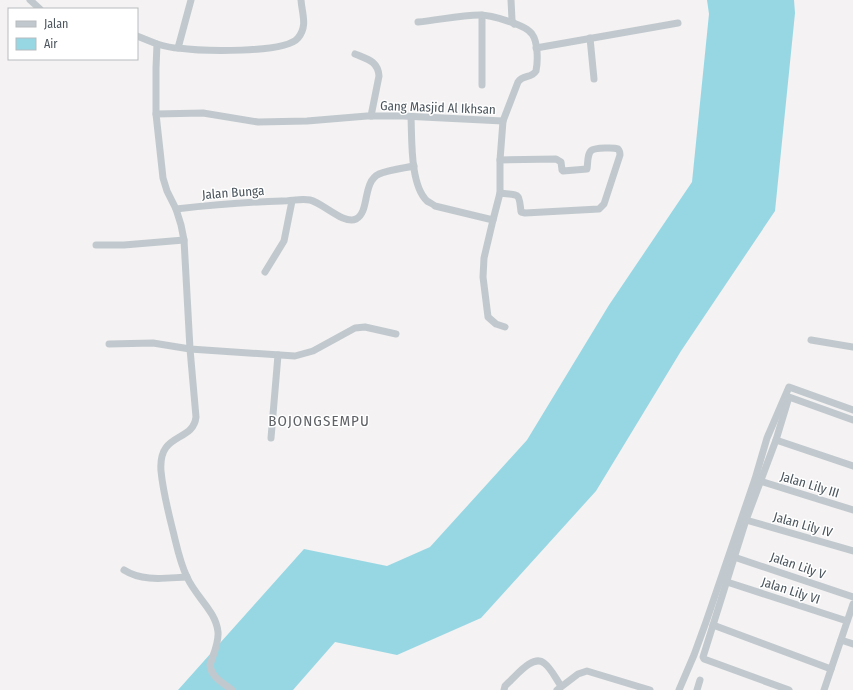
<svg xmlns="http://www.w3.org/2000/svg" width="853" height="690" viewBox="0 0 853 690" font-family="'Fira Sans Condensed',sans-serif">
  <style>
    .water { fill: #97d7e4 }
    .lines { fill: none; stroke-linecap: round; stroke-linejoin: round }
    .street { stroke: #c1c9ce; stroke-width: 7 }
    .labels { text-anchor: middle; stroke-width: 3; stroke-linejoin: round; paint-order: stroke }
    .street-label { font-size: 13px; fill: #4b555d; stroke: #fff }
    .quarter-label { font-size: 15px; letter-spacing: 1px; fill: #5f6266; stroke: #fff }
  </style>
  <rect width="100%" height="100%" fill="#f4f2f2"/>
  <path class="water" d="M707 0H794L795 13 775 211 681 351 596 491 481 618 397 655 335 642 293 690H178L304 549 387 566 430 547 527 440 609 305 692 182 709 14Z"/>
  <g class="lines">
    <g class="street">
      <path d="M30 0 40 9"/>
      <path d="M511 0 512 20 514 24"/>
      <path d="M482 15V85"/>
      <path d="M418 22C439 20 460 15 480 15 491 15 526 25 532 34 538 42 538 61 536 71 531 79 523 74 518 82L503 121 500 160V193L493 220"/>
      <path d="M137 36 157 44 156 68V114L163 178 167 191 176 209 181 225 184 240 190 349 196 417C193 443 158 431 161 471 163 492 168 511 173 531 177 547 180 563 187 577 195 596 216 611 218 632 219 643 213 655 210 665 211 677 223 683 232 690"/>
      <path d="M590 38 594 79"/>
      <path d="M157 44C164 46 171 48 178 48 200 51 285 54 298 38 308 26 302 14 301 0"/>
      <path d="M178 48 191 0"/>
      <path d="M536 48 678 23"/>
      <path d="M355 54C367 59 378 61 379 76L371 116"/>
      <path d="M156 114 203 113 258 122 307 121 367 116H403L503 121"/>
      <path d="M411 117C412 139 410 185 427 201 430 203 433 204 435 206L493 220 484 258 483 277 488 317 496 324 505 327"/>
      <path d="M500 193C519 196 519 191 521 212L525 213 599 209 604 204 620 155C620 152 620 151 618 149 614 147 595 148 592 150 587 153 588 163 587 169L563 171 562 170 561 162 556 159 500 160"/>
      <path d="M176 209C212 205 246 202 282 201 292 201 301 198 310 200 323 203 344 225 356 219 370 212 362 182 379 174 388 170 404 168 414 166"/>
      <path d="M96 245H124L184 240"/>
      <path d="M265 272 284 241 292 201"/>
      <path d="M811 340 853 347"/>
      <path d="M109 344 153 343 190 349 295 356 313 351 355 328 365 327 396 334"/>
      <path d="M271 438 278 355"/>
      <path d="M776 440 853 466"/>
      <path d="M760 481 853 510"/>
      <path d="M746 520 853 551"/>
      <path d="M734 557 853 597"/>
      <path d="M124 570C143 582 165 578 187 577"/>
      <path d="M727 582 847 621"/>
      <path d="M713 625 831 669"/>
      <path d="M841 640 853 644"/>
      <path d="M504 690 505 686 508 683C516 676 533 654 544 663 551 668 556 679 561 686"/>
      <path d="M557 690 578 674 587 671 650 690"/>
      <path d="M679 690 694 655 706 622 755 479 767 438 789 387 853 410"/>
      <path d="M697 690 700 680"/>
      <path d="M789 690 704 659 703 657 746 520 776 440 789 397 853 420"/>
      <path d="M824 690 853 604"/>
    </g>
  </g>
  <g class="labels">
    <g class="street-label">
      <text transform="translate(438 107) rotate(2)" y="5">Gang Masjid Al Ikhsan</text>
      <text transform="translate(233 192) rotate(-4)" y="5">Jalan Bunga</text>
      <text transform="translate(810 484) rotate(17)" y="5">Jalan Lily III</text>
      <text transform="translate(803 524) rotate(16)" y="5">Jalan Lily IV</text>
      <text transform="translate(798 565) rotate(19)" y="5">Jalan Lily V</text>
      <text transform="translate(791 590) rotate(18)" y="5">Jalan Lily VI</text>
    </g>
    <g class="quarter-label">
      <text x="319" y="426">BOJONGSEMPU</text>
    </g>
  </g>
  <rect x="8" y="8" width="130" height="52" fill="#ffffff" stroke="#b7bbbe"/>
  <rect x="16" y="21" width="20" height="6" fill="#c1c9ce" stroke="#b7bbbe"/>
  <text x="44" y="28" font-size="12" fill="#4b555d">Jalan</text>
  <rect x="16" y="38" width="20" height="12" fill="#97d7e4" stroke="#b7bbbe"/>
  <text x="44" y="48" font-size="12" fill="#4b555d">Air</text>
</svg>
